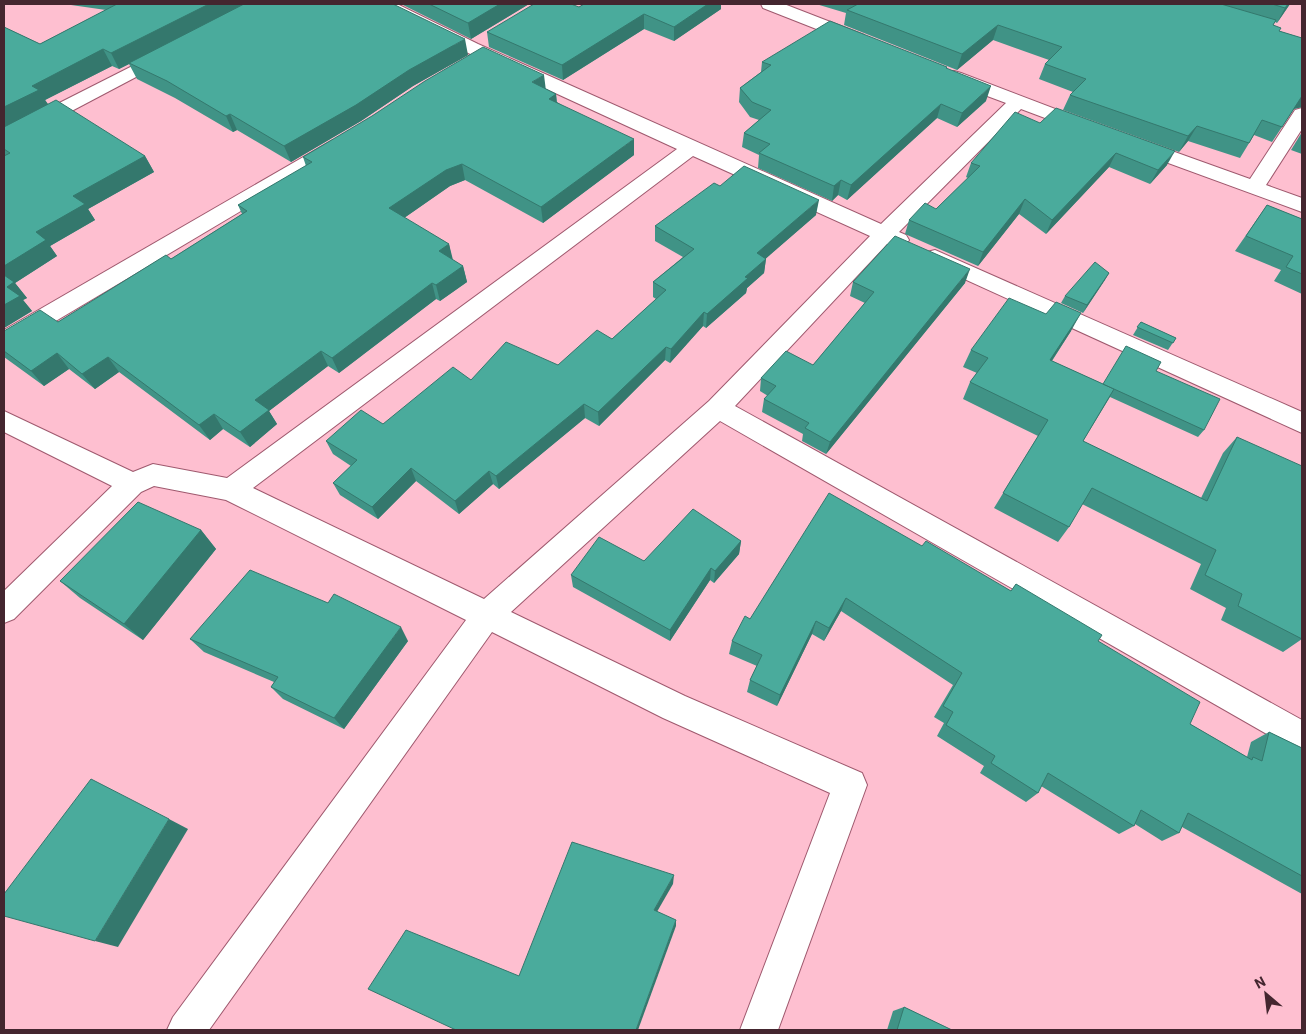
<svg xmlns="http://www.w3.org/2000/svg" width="1306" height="1034" viewBox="0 0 1306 1034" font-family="Roboto,sans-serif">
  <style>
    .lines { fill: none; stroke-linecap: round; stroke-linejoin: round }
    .minor-casing { stroke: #9f596e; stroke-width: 2 }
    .minor { fill: #fff; fill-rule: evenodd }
    .wall { fill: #409386 }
    .shaded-wall { fill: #34786d }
    .building { fill: #4aab9c; stroke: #34786d }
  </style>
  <rect width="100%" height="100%" fill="#febfd0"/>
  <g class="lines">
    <g class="minor-casing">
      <g id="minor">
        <path d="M376 4H397L478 44 881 224 1006 103 947 81 945 77 947 73 954 71 961 73 1092 123 1095 127 1092 131 1085 133 1021 109 899 232 906 235 909 240 906 245 898 247 887 244 735 406 1302 720V753L1291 748 720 421 511 612 685 696 862 773 867 785 778 1030H740L830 793 663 718 492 632 209 1030H167L173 1017 466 620 226 500 154 486 141 492 14 619 4 623V591L112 486 4 432V411L133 472 153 464 227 478 677 149 466 52 378 8ZM693 156 870 236 709 401 484 599 253 488Z"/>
        <path d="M761 4H784L864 35 867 39 864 43 858 44 852 43 763 8Z"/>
        <path d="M166 49 172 50 175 54 172 58 11 143 4 145V131Z"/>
        <path d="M1302 108V129L1266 185 1302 198V212L1130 149 1127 145 1130 141 1137 139 1144 141 1250 179 1295 110Z"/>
        <path d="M338 139 345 141 348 145 345 149 12 347 4 350V330L331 141Z"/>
        <path d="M935 250 1302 412V433L927 262 924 257 927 252Z"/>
      </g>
    </g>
    <use href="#minor" class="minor"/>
  </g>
  <g class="wall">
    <path d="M64 4H393L468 55 413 86 361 121 291 162 237 130 233 132 175 98 137 79 129 64 119 69 112 66 45 100 48 104 145 156 154 172 88 209 95 220 50 246 57 256 15 283 27 298 23 300 32 311 4 328V27L40 44 106 10Z"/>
    <path d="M401 4H529L471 39Z"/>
    <path d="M584 4H721V9L674 41 644 29 563 80 489 47 487 32 579 7Z"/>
    <path d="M816 4H1290L1277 23 1275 22 1273 25 1279 31 1302 38V107L1294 109 1272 142 1254 135 1240 158 1188 141 1179 152 1063 110 1070 95 1073 92 1039 79 1045 64 1049 60 993 40 957 70 844 25 846 13Z"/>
    <path d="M762 62 947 67V69L986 101 957 127 937 118 847 200 838 195 832 201 758 168 759 155 742 147 744 133 759 120 750 117 739 102 740 88 761 72Z"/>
    <path d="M546 89 556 94 557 102 634 155 543 223 465 180 450 186 404 218 449 244 452 260 463 266 467 282 440 301 436 299 339 373 328 366 269 411 277 424 250 447 223 429 210 440 119 372 95 389 69 369 44 386 4 357V331L58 322 171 259 242 214 238 205 306 166 303 157Z"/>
    <path d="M1040 123 1167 165 1150 184 1109 167 1046 234 1019 214 978 266 905 234 909 220 936 209 968 178 966 177 971 163Z"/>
    <path d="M1302 132V154L1291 150Z"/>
    <path d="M720 186 816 215 766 258 764 273 747 288 746 293 706 328 703 326 670 363 665 360 599 426 585 418 499 489 493 484 459 514 416 481 378 519 340 495 333 483 351 466 333 454 326 441 383 424 471 380 558 365 612 339 656 299 653 297V282L683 257 655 241V226Z"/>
    <path d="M1267 205 1302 219V294L1274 281 1281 270 1235 251Z"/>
    <path d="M1109 273 1083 313 1061 303 1065 296Z"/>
    <path d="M853 282 965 283 826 454 802 441 803 434 762 412 764 399 768 396 760 391 761 378 813 365 865 303 850 296Z"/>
    <path d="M1046 314 1071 331 1052 361 1103 384 1156 371 1204 430 1198 437 1110 397 1083 441 1201 498 1223 453 1237 437 1302 639 1283 652 1221 620 1226 608 1190 589 1201 564 1082 504 1069 527 1058 542 994 508 1038 436 963 399 970 382 977 373 963 367 971 350Z"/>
    <path d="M1141 322 1176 338 1168 350 1133 335Z"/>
    <path d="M201 530 216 549 143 640 80 598 60 581Z"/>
    <path d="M741 541 739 554 714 583 710 580 670 641 573 587 571 575Z"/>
    <path d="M922 546 1011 591 1016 584 1098 641 1190 724 1247 757 1251 742 1269 732 1302 748V894L1182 827 1179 833 1162 841 1135 824 1134 826 1119 834 1041 786 1038 793 1026 802 980 773 984 766 937 736 944 723 934 717 953 685 841 611 824 641 812 634 777 706 747 692 750 680 757 666 729 654 732 641 750 619Z"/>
    <path d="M190 639 408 641 344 729 283 699 271 687 274 682 204 652Z"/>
    <path d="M904 1007 952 1030H887L893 1011Z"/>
  </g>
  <g class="shaded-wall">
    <path d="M209 4H246L129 63V64L119 69 111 53Z"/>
    <path d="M500 4H529L471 39 468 23Z"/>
    <path d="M708 4H721V9L674 41V27Z"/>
    <path d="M1288 4H1290L1277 23 1285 8Z"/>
    <path d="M644 14V29L563 80 562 65Z"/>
    <path d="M998 25 993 40 957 70 962 54Z"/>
    <path d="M465 39 468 55 413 86 361 121 291 162 284 146 409 70Z"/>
    <path d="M103 49 112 66 45 100 49 106 4 129V107L32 86Z"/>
    <path d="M544 75 546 91 532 82Z"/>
    <path d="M991 86 986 101 957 127 962 113Z"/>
    <path d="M556 94 557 110 549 99Z"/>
    <path d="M1302 96V107L1293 109Z"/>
    <path d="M941 104 937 118 847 200 851 185Z"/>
    <path d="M230 114 237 130 233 132 226 116Z"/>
    <path d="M1197 126 1188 141 1179 152 1188 136Z"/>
    <path d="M634 139V155L543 223 541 207Z"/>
    <path d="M1175 151 1167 165 1150 184 1158 170Z"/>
    <path d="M1116 153 1109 167 1046 234 1052 220Z"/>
    <path d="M145 156 154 172 88 209 95 220 50 246 57 256 15 283 27 298 23 300 32 311 4 328V305L7 287 4 280V266L36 232 73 196Z"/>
    <path d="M462 164 465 180 450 186 394 225 389 208 446 170Z"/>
    <path d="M841 180 838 195 832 201 834 186Z"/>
    <path d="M1025 199 1019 214 978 266 983 252Z"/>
    <path d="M819 200 816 215 755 268 757 253Z"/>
    <path d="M449 244 453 260 439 251Z"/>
    <path d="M766 259 764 273 747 288 746 293 706 328 707 314 745 277Z"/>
    <path d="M463 266 467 282 440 301 436 285Z"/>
    <path d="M970 269 965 283 826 454 830 442Z"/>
    <path d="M1109 273 1105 280 1083 313 1087 305Z"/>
    <path d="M432 283 436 299 339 373 332 358Z"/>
    <path d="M704 312 703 326 670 363 671 349Z"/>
    <path d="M1081 313 1071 331 1041 377 1050 360Z"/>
    <path d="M666 347 665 360 599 426 598 412Z"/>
    <path d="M321 351 328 366 269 411 277 424 250 447 240 432 255 400Z"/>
    <path d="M57 353 69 369 44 386 31 371Z"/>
    <path d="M108 357 119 372 95 389 82 374Z"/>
    <path d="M584 404 585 418 499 489 496 476Z"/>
    <path d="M214 414 223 429 210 440 199 425Z"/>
    <path d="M411 468 416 481 378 519 372 507Z"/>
    <path d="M489 471 493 484 459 514 455 501Z"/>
    <path d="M201 530 216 549 143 640 124 624Z"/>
    <path d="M741 541 739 554 714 583 715 571Z"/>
    <path d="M711 568 710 580 670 641V630Z"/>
    <path d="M846 598 841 611 824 641 829 628Z"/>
    <path d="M816 621 812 634 777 706 780 695Z"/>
    <path d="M401 627 408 641 344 729 334 718Z"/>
    <path d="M169 819 188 829 118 947 95 941Z"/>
    <path d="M674 875 673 884 654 917V910Z"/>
    <path d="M676 920V926L638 1030H636Z"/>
  </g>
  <g class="building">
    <path d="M117 4H209L111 53 103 49 32 86 39 90 4 107V27L40 44Z"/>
    <path d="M244 4H393L465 39 409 70 356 105 284 146 230 114 226 116 167 81 129 63Z"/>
    <path d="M429 4H500L468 23Z"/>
    <path d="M534 4H571L579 7 584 4H708L674 27 644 14 562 65 487 32Z"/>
    <path d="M858 4H1221L1276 20 1273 25 1281 28 1279 31 1302 38V96L1282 127 1262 120 1249 143 1197 126 1188 136 1070 95 1086 79 1045 64 1062 47 998 25 962 54 847 10Z"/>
    <path d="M1272 4H1288L1285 8Z"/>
    <path d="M830 21 947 67 946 68 991 86 962 113 941 104 851 185 841 180 834 186 759 153 770 144 744 133 771 110 752 102 740 88 771 65 762 62Z"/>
    <path d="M483 47 544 75 532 82 556 94 549 99 634 139 541 207 462 164 446 170 389 208 449 244 439 251 463 266 436 285 432 283 332 358 321 351 255 400 269 410 240 432 214 414 199 425 108 357 82 374 57 353 31 371 4 351V331L40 310 58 322 166 255 171 259 247 211 238 205 312 162 303 157 372 116 425 81Z"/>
    <path d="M56 100 145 156 73 196 85 204 36 232 46 240 4 266V156L10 153 4 149V127Z"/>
    <path d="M1056 108 1175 151 1158 170 1116 153 1052 220 1025 199 983 252 909 220 925 203 936 209 980 166 971 163 1015 112 1040 123Z"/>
    <path d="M744 166 819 200 757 253 766 259 745 277 748 278 707 314 704 312 671 349 666 347 598 412 584 404 496 476 489 471 455 501 411 468 372 507 333 483 357 460 326 441 361 410 383 424 453 367 471 380 506 342 558 365 597 330 612 339 666 290 653 282 694 249 655 226 714 183 720 186Z"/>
    <path d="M1267 205 1302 219V274L1286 267 1293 256 1246 236Z"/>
    <path d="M895 236 970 269 830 442 805 428 809 423 764 399 776 386 761 378 786 351 813 365 874 292 853 282Z"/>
    <path d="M1095 262 1109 273 1087 305 1065 296Z"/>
    <path d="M4 275 14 282 7 287 20 296 4 305Z"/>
    <path d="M1009 298 1046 314 1056 302 1081 313 1050 360 1114 389 1083 441 1207 501 1237 437 1302 466V639L1238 606 1242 594 1205 575 1216 550 1092 488 1069 527 1003 493 1048 420 970 382 988 358 971 350Z"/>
    <path d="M1141 322 1176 338 1173 343 1137 327Z"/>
    <path d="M1126 346 1161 362 1156 371 1220 399 1204 430 1103 384Z"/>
    <path d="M829 493 922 546 926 541 1011 591 1016 584 1102 635 1098 641 1200 702 1190 724 1252 760 1253 757 1262 761 1269 732 1302 748V876L1188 813 1179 833 1141 810 1134 826 1048 773 1038 793 991 763 995 756 946 725 953 712 943 706 962 673 846 598 829 628 816 621 780 695 750 680 762 655 732 641 745 616 750 619Z"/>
    <path d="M138 502 201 530 124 624 60 581Z"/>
    <path d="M693 509 741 541 715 571 711 568 670 630 571 575 599 537 644 561Z"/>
    <path d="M250 570 328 603 334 594 401 627 334 718 271 687 278 677 190 639Z"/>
    <path d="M91 779 169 819 95 941 4 916V894Z"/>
    <path d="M572 842 674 875 654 910 676 920 636 1030H456L368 989 406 930 519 976Z"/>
    <path d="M904 1007 952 1030H897Z"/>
  </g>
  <rect width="1306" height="1034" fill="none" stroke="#44262f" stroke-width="10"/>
  <g transform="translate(1266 994) rotate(332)" stroke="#febfd0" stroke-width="4" paint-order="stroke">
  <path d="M0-4L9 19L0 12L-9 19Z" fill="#44262f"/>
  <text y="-8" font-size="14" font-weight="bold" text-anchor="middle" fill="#44262f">N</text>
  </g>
</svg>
